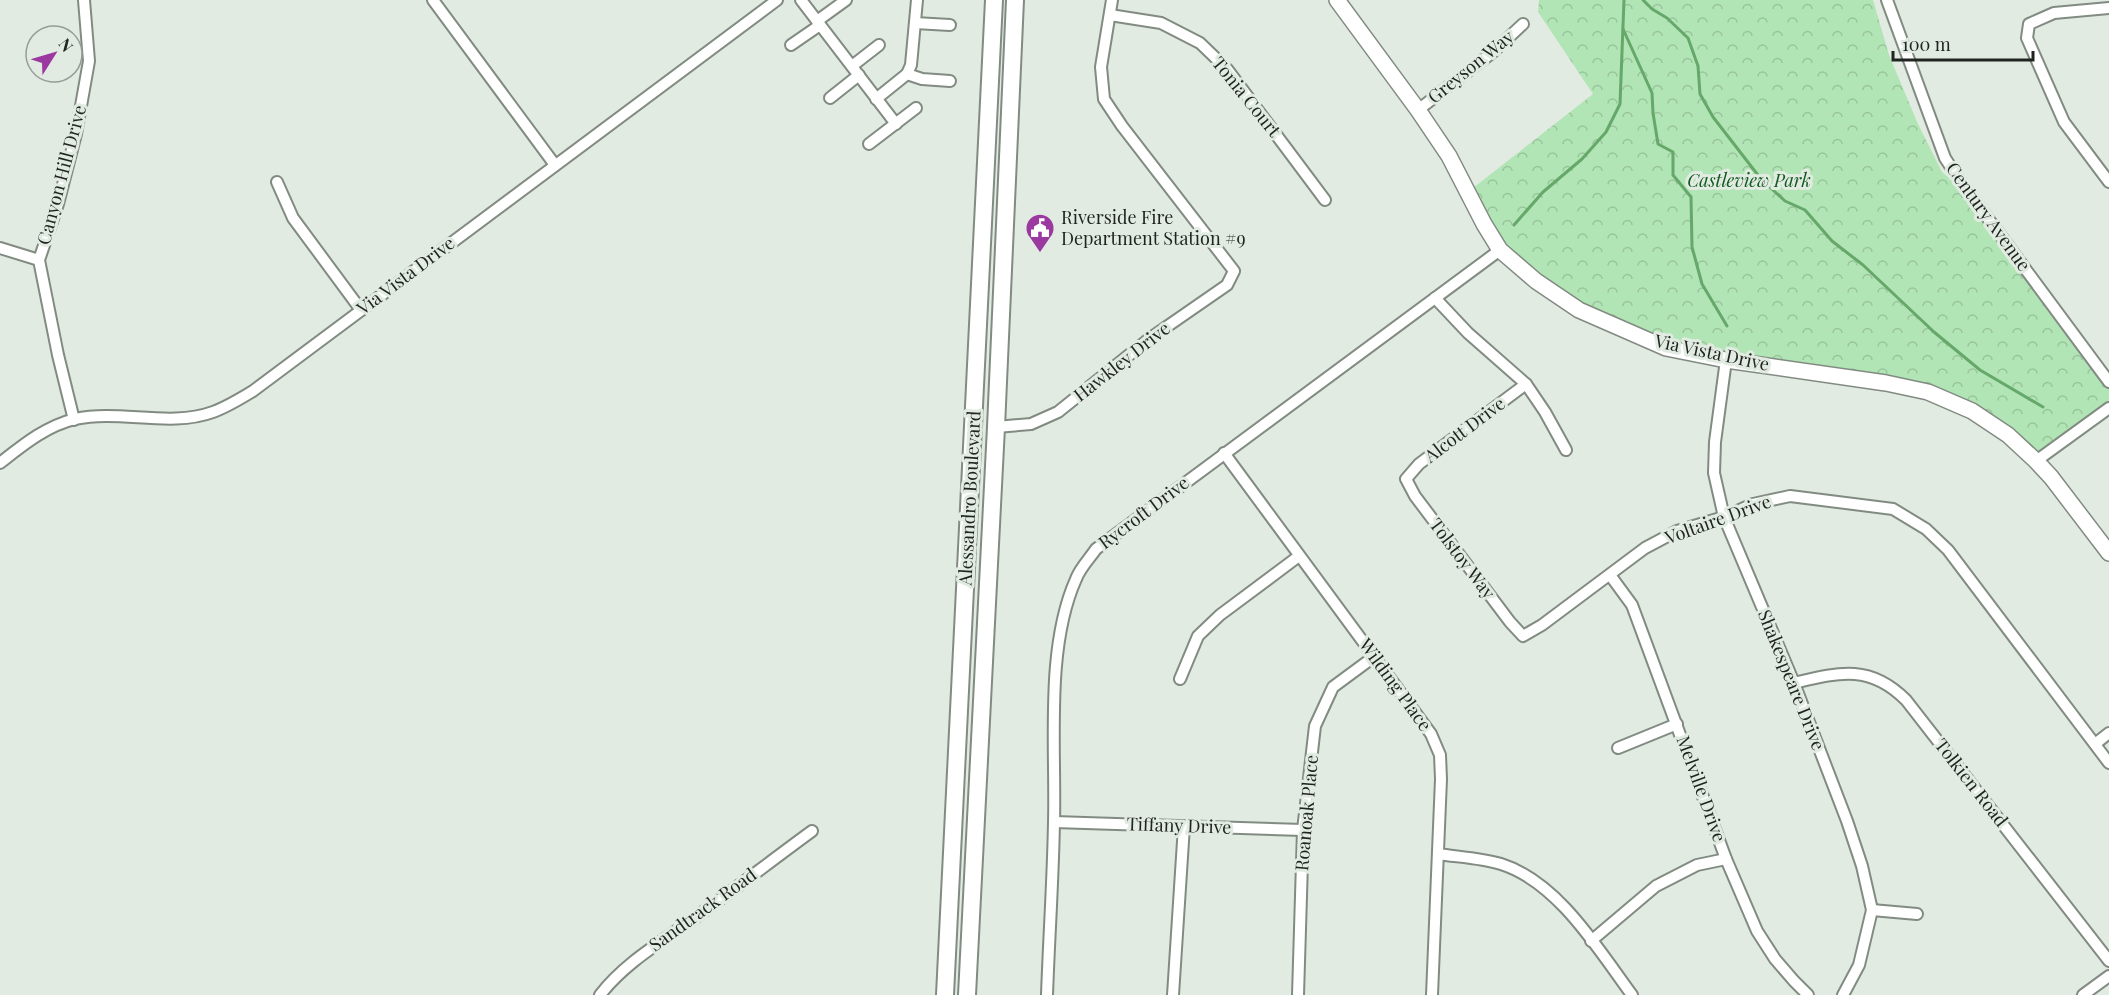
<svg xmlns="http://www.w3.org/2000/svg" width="2109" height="995" viewBox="0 0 2109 995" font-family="'Playfair Display',serif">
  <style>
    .park { fill: url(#park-crowns) }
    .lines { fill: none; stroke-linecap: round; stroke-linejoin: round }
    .stream { stroke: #65a86a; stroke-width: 3 }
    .street-casing { stroke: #828b82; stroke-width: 14 }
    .secondary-casing { stroke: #828b82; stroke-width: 18 }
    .primary-casing { stroke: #828b82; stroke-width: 20 }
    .street { stroke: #fff; stroke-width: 10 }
    .secondary { stroke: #fff; stroke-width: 15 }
    .primary { stroke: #fff; stroke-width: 16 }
    .labels { text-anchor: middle; stroke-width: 6; stroke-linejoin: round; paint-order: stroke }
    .street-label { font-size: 18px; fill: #212521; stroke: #e2ebe2 }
    .park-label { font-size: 18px; font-style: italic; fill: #115b1f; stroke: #e2ebe2 }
    .poi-label { font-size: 18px; fill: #212521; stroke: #e2ebe2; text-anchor: start }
  </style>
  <defs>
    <pattern id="park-crowns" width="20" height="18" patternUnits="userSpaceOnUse" patternTransform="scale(1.5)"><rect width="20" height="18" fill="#b2e5b5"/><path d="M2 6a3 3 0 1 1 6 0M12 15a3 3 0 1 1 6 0" fill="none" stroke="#99c49b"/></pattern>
  </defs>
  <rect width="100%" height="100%" fill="#e2ebe2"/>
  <path class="park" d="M1539 0H1873L1889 55 1918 124 1942 172 1976 200 2109 378V413L2041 466 1945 398 1744 362 1606 326 1514 258 1488 221 1473 188 1593 94 1538 12Z"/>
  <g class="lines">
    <g class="stream">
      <path d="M1643 0 1652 9 1667 18 1688 38 1698 66 1700 94 1713 117 1761 179 1785 201 1805 210 1832 241 1863 265 1934 332 1980 370 2043 407"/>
      <path d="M1623 29 1652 93 1653 113 1658 144 1673 152V175L1691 197 1692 247 1702 284 1727 326"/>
      <path d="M1514 225 1543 192 1582 159 1606 132 1620 104 1624 0"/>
    </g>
    <g class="street-casing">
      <g id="street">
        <path d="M433 0 555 165"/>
        <path d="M801 0 896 124"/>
        <path d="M1887 0 1945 158 1958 178 2109 382"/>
        <path d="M2109 8 2054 13 2029 24 2027 38 2064 122 2109 182"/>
        <path d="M1110 15 1161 23 1200 43 1227 69 1325 200"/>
        <path d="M817 21 846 0"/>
        <path d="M915 23 950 25"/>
        <path d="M791 45 820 25"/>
        <path d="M852 66 879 45"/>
        <path d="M907 74 922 79 950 81"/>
        <path d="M830 98 859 75"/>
        <path d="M876 99 907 74 911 65 917 0"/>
        <path d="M1418 110 1493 52 1523 24"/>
        <path d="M869 144 916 108"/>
        <path d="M277 182 293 218 361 310"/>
        <path d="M0 248 39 260"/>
        <path d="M1435 298 1468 333 1526 384 1545 412 1566 450"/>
        <path d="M1726 360 1715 442 1714 473 1724 517 1794 683 1847 821 1862 866 1872 910 1859 965 1843 995"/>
        <path d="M1526 384 1419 464 1406 479 1415 496 1510 622 1523 636 1542 625 1645 548 1677 531 1724 517 1753 504 1790 496 1893 509 1926 529 1948 550 2109 763"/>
        <path d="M74 420 58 355 39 260 58 204 76 134 89 61 84 0"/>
        <path d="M996 427 1031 424 1058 412 1149 339 1227 285 1234 271 1122 126 1104 99 1101 67 1112 0"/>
        <path d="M1224 453 1431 734 1440 755 1441 779 1432 995"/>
        <path d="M2036 461 2109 408"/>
        <path d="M0 463C23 445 46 426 75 419 120 409 169 428 213 412 227 407 240 399 253 391L777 0"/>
        <path d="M1610 575 1632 605 1726 859 1757 931 1775 959 1794 981 1808 995"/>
        <path d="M1180 679 1198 636 1220 615 1299 556"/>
        <path d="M1794 683C1840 672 1870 664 1906 700L2109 961"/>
        <path d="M2095 744 2109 733"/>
        <path d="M1618 748 1677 724"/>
        <path d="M1054 822 1303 830"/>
        <path d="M1438 854C1458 857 1481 858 1501 864 1558 882 1598 949 1632 995"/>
        <path d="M1872 910 1917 914"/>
        <path d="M1591 941 1656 886 1697 865 1726 859"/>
        <path d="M600 995C624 964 658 944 689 922 731 892 771 861 812 831"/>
        <path d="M1047 995C1049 937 1053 880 1054 822 1056 747 1045 648 1076 579 1080 568 1090 558 1096 549L1500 250"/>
        <path d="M1173 995 1184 826"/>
        <path d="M1298 995 1303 830 1315 726 1333 687 1375 656"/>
        <path d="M2083 995 2109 976"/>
      </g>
    </g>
    <g class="secondary-casing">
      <path id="secondary" d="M1337 0 1418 110 1449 156 1484 224 1500 250 1536 281 1579 310 1666 348 1726 360 1886 383 1928 392 1972 411 2008 435 2036 461 2051 477 2109 553"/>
    </g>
    <g class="primary-casing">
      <g id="primary">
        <path d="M945 995 994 0"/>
        <path d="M967 995 996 427 1015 0"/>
      </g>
    </g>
    <use href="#street" class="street"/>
    <use href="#secondary" class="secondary"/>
    <use href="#primary" class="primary"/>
  </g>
  <defs>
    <g id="civic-pin" transform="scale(1.5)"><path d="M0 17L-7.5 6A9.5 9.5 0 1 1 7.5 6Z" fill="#9c39a0" stroke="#e2ebe2"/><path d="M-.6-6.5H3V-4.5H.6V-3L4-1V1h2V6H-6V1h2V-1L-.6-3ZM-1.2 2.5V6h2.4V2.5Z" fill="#fff"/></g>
  </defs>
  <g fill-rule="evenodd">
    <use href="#civic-pin" x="1040" y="228"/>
  </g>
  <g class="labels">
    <g class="street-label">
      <text transform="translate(1471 67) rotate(-39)" y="6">Greyson Way</text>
      <text transform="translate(1246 97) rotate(51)" y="6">Tonia Court</text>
      <text transform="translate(62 175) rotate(-75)" y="6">Canyon Hill Drive</text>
      <text transform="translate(1988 217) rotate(54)" y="6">Century Avenue</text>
      <text transform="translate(406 276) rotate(-37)" y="6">Via Vista Drive</text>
      <text transform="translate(1712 353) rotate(12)" y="6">Via Vista Drive</text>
      <text transform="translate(1122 362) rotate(-38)" y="6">Hawkley Drive</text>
      <text transform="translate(1465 430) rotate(-37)" y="6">Alcott Drive</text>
      <text transform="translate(970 498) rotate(-87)" y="6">Alessandro Boulevard</text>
      <text transform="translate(1144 513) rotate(-37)" y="6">Rycroft Drive</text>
      <text transform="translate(1718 520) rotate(-20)" y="6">Voltaire Drive</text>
      <text transform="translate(1462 559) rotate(53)" y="6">Tolstoy Way</text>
      <text transform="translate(1791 680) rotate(68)" y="6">Shakespeare Drive</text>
      <text transform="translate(1395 685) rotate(54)" y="6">Wilding Place</text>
      <text transform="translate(1971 783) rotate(52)" y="6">Tolkien Road</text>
      <text transform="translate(1701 789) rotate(70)" y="6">Melville Drive</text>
      <text transform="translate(1307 813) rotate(-85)" y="6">Roanoak Place</text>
      <text transform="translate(1179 826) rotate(2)" y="6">Tiffany Drive</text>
      <text transform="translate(703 910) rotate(-36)" y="6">Sandtrack Road</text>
    </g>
    <g class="park-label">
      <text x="1749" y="187">Castleview Park</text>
    </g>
    <g class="poi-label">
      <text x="1061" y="224">Riverside Fire<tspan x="1061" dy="21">Department Station #9</tspan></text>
    </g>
  </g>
  <g transform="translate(54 54) rotate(53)"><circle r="28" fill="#e2ebe2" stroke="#959c95" stroke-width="1.5"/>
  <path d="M0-4.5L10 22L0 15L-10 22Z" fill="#9c39a0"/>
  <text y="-9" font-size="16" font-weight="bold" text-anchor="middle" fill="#212521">N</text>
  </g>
  <path d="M1893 51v9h140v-9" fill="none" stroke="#212521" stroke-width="3"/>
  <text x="1902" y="51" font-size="18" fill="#212521" stroke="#e2ebe2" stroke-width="4.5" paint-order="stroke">100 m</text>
</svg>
